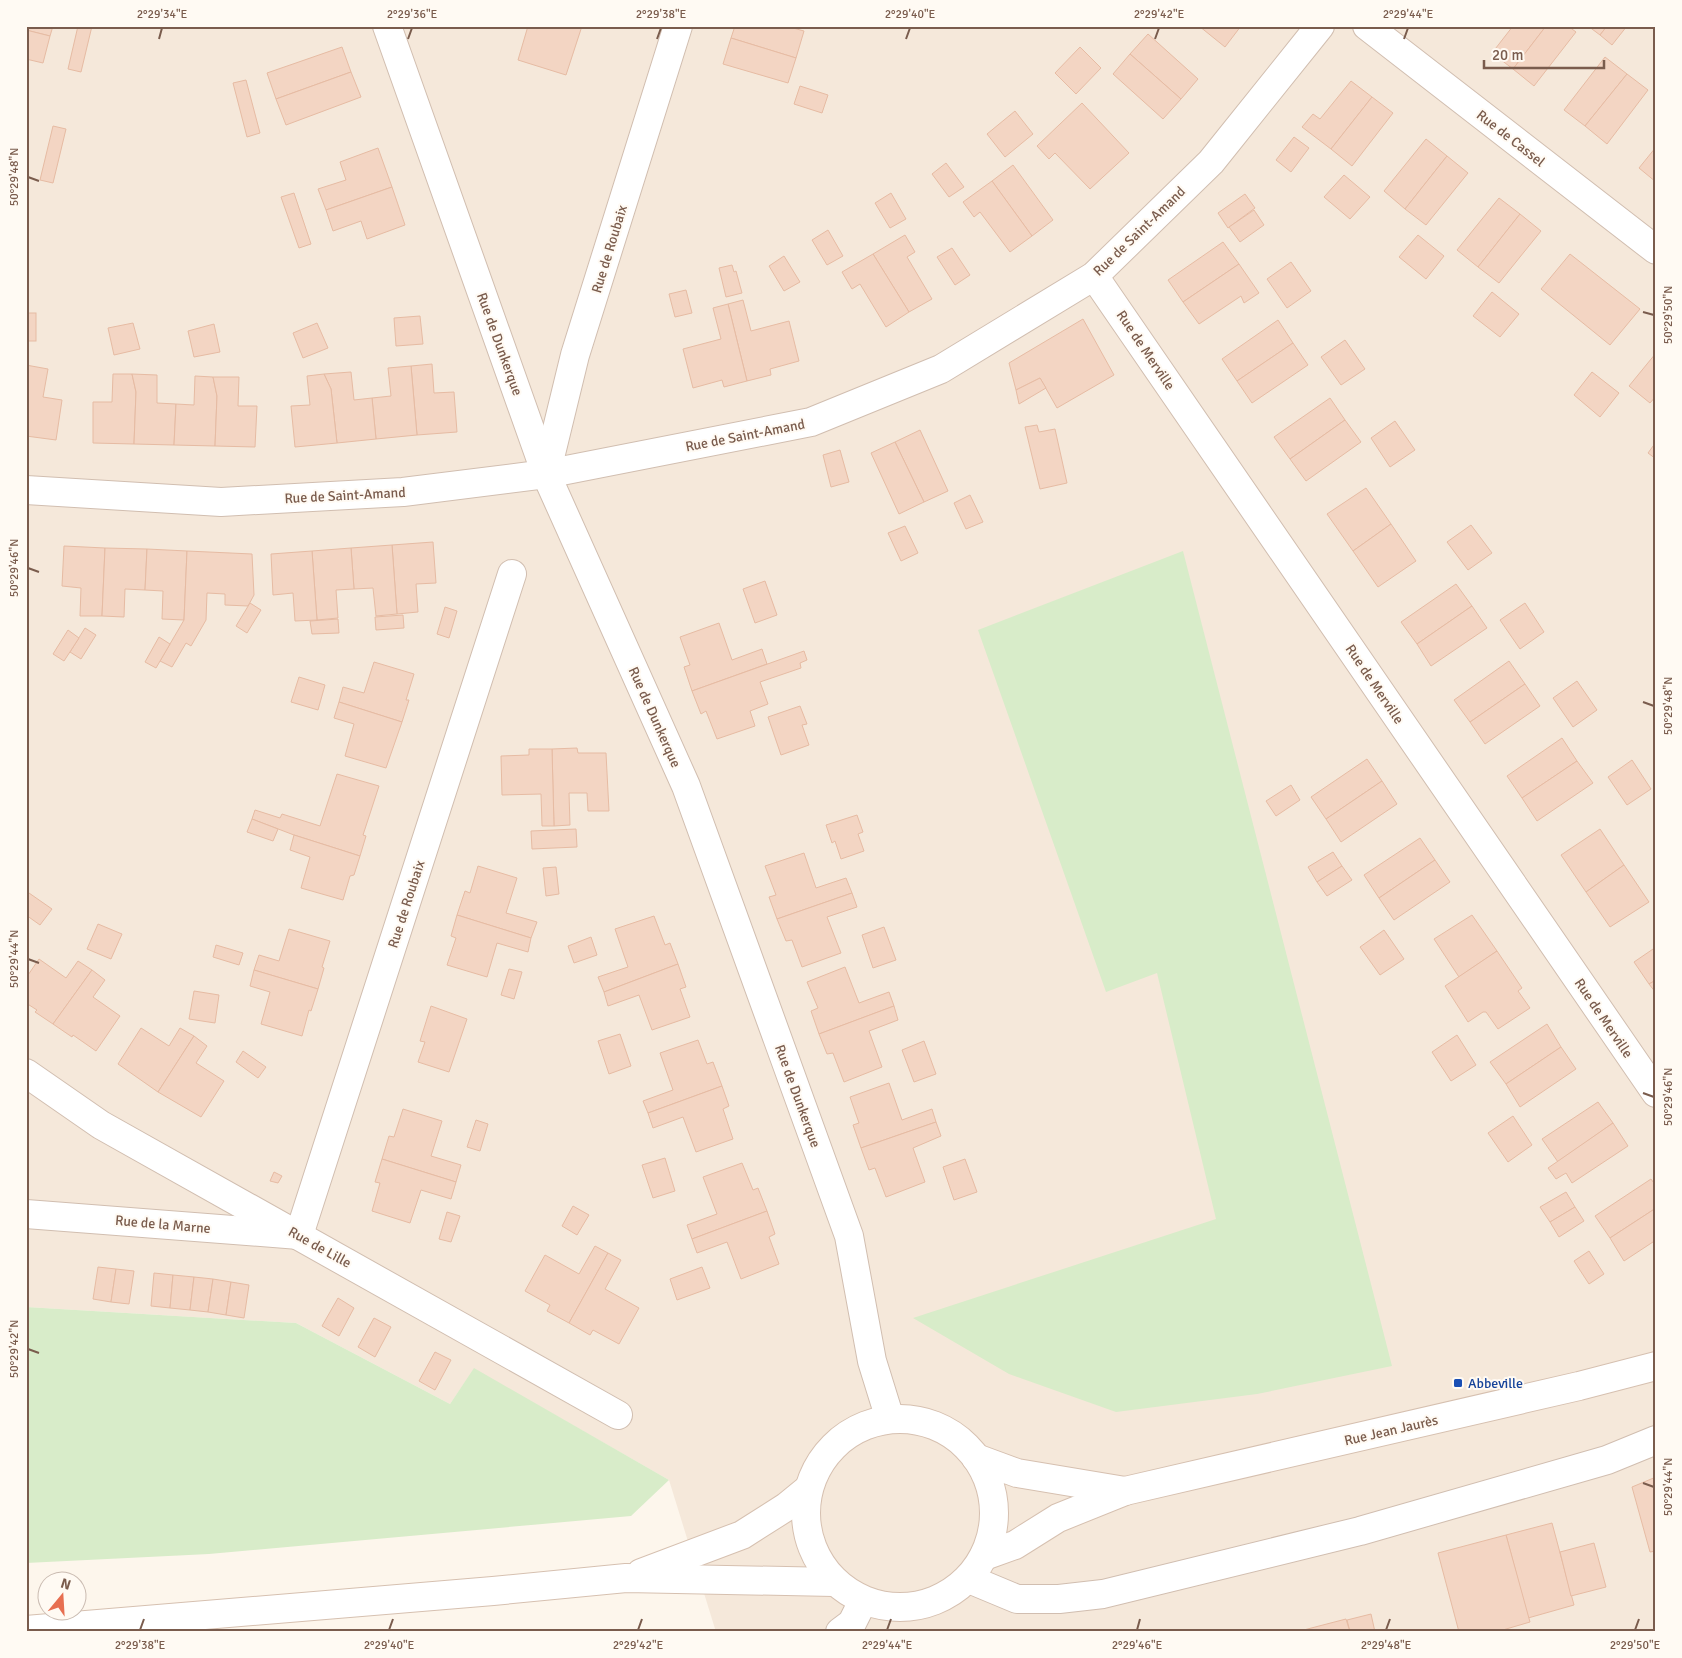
<svg xmlns="http://www.w3.org/2000/svg" width="1682" height="1658" viewBox="0 0 1682 1658" font-family="Signika,sans-serif">
  <style>
    .residential { fill: #f5e8da }
    .green { fill: #d8ecc9 }
    .building { fill: #f3d5c3; stroke: #e6bba3 }
    .lines { fill: none; stroke-linecap: round; stroke-linejoin: round }
    .minor-casing { stroke: #d1beb0; stroke-width: 30 }
    .tertiary-casing { stroke: #d1beb0; stroke-width: 30 }
    .secondary-casing { stroke: #d6c0b0; stroke-width: 30 }
    .minor { stroke: #fff; stroke-width: 28 }
    .tertiary { stroke: #fff; stroke-width: 28 }
    .secondary { stroke: #fff; stroke-width: 28 }
    .ticks { fill: none; stroke: #7a5c4d; stroke-width: 2 }
    .transit-dot { fill: #1a4fb4; stroke: #fffaf3; stroke-width: 2 }
    .labels { text-anchor: middle; stroke-width: 4; stroke-linejoin: round; paint-order: stroke }
    .street-label { font-size: 14px; fill: #7a5c4d; stroke: #fffaf3 }
    .transit-label { font-size: 14px; fill: #164399; stroke: #fffaf3; text-anchor: start }
    .neatline { fill: none; stroke: #7a5c4d; stroke-width: 2 }
    .ticks-label { font-size: 12px; text-anchor: middle; fill: #7a5c4d }
  </style>
  <rect width="100%" height="100%" fill="#fdf6ec"/>
  <path class="residential" d="M26 26H1656V1632H716L669 1480 474 1369 450 1404 296 1323 26 1307Z"/>
  <g class="green">
    <path d="M1183 551 1392 1366 1257 1394 1116 1412 1009 1374 913 1318 1216 1219 1157 973 1106 992 978 630Z"/>
    <path d="M26 1307 296 1323 450 1404 474 1368 669 1480 631 1516 209 1554 26 1563Z"/>
  </g>
  <g class="building">
    <path d="M26 26H53L50 36 26 30Z"/>
    <path d="M78 26H92L81 72 68 69Z"/>
    <path d="M528 26H582L566 75 518 60Z"/>
    <path d="M735 26H786L804 31 796 58 731 38Z"/>
    <path d="M1199 26H1241L1225 47Z"/>
    <path d="M1513 26H1546L1513 69 1492 53Z"/>
    <path d="M1546 26H1568L1576 32 1534 86 1513 69Z"/>
    <path d="M1588 26H1607L1600 35Z"/>
    <path d="M1607 26H1627L1612 45 1600 35Z"/>
    <path d="M26 30 50 36 43 63 26 59Z"/>
    <path d="M1148 34 1198 79 1181 99 1130 54Z"/>
    <path d="M731 38 796 58 788 83 723 64Z"/>
    <path d="M342 47 351 72 276 99 267 73Z"/>
    <path d="M1080 47 1101 68 1076 94 1055 73Z"/>
    <path d="M1130 54 1181 99 1163 119 1113 74Z"/>
    <path d="M1605 57 1627 74 1585 126 1564 110Z"/>
    <path d="M351 72 361 97 286 125 276 99Z"/>
    <path d="M1627 74 1648 90 1607 144 1585 126Z"/>
    <path d="M246 80 260 133 247 137 233 83Z"/>
    <path d="M1351 81 1372 97 1331 149 1302 127 1313 114 1320 119Z"/>
    <path d="M800 86 828 95 822 113 794 104Z"/>
    <path d="M1372 97 1393 113 1352 166 1331 149Z"/>
    <path d="M1082 103 1129 153 1090 189 1055 153 1049 159 1037 146Z"/>
    <path d="M1015 111 1033 134 1005 157 987 134Z"/>
    <path d="M53 126 66 129 53 183 40 180Z"/>
    <path d="M1294 137 1309 148 1291 172 1276 160Z"/>
    <path d="M1426 139 1447 156 1405 209 1384 191Z"/>
    <path d="M1656 147V182L1639 168Z"/>
    <path d="M378 148 392 187 326 210 318 189 346 180 340 162Z"/>
    <path d="M1447 156 1468 173 1426 225 1405 209Z"/>
    <path d="M946 163 964 187 949 197 932 174Z"/>
    <path d="M1013 165 1053 220 1032 236 992 181Z"/>
    <path d="M1344 175 1370 197 1350 219 1324 197Z"/>
    <path d="M992 181 1032 236 1010 252 980 212 974 217 963 202Z"/>
    <path d="M392 187 405 225 367 239 361 221 333 231 326 210Z"/>
    <path d="M294 193 311 244 299 248 281 197Z"/>
    <path d="M891 193 906 219 890 228 875 203Z"/>
    <path d="M1245 194 1255 208 1228 228 1218 213Z"/>
    <path d="M1499 198 1520 214 1478 267 1457 250Z"/>
    <path d="M1254 210 1264 225 1240 242 1229 227Z"/>
    <path d="M1520 214 1541 231 1499 283 1478 267Z"/>
    <path d="M828 230 843 256 827 265 812 240Z"/>
    <path d="M905 235 915 252 907 257 932 299 909 312 873 254Z"/>
    <path d="M1418 235 1444 256 1426 279 1399 257Z"/>
    <path d="M1223 242 1239 264 1183 302 1168 280Z"/>
    <path d="M952 248 970 275 955 285 937 257Z"/>
    <path d="M873 254 909 312 886 327 860 284 852 289 842 272Z"/>
    <path d="M1570 254 1640 309 1610 345 1541 289Z"/>
    <path d="M784 256 800 282 784 291 769 266Z"/>
    <path d="M1291 262 1311 291 1287 308 1267 279Z"/>
    <path d="M1239 264 1259 293 1244 303 1241 296 1199 324 1183 302Z"/>
    <path d="M732 265 734 272 736 271 742 293 726 297 719 268Z"/>
    <path d="M686 290 692 313 675 317 669 294Z"/>
    <path d="M1492 292 1519 314 1500 337 1473 316Z"/>
    <path d="M743 300 751 331 789 321 799 361 770 369 771 375 747 381 728 304Z"/>
    <path d="M728 304 747 381 724 387 722 380 693 388 683 349 721 339 713 308Z"/>
    <rect x="26" y="313" width="10" height="28"/>
    <path d="M420 316 423 344 396 346 394 318Z"/>
    <path d="M1083 319 1114 375 1057 408 1040 378 1016 390 1009 363Z"/>
    <path d="M1278 320 1293 343 1237 381 1222 359Z"/>
    <path d="M133 323 140 349 114 355 108 328Z"/>
    <path d="M317 323 328 348 303 358 293 333Z"/>
    <path d="M214 324 220 352 194 357 188 331Z"/>
    <path d="M1345 340 1365 369 1341 385 1321 357Z"/>
    <path d="M1293 343 1308 365 1252 403 1237 381Z"/>
    <path d="M1656 353V396L1650 403 1629 386Z"/>
    <path d="M432 364 434 393 454 392 457 432 417 435 411 366Z"/>
    <path d="M26 365 48 369 43 397 62 400 56 440 26 436Z"/>
    <path d="M411 366 417 435 376 439 372 398 391 396 388 368Z"/>
    <path d="M351 372 354 400 372 398 376 439 337 443 331 389 324 374Z"/>
    <path d="M1592 372 1619 393 1600 417 1574 395Z"/>
    <path d="M113 374H132L136 392 134 444 93 443V402H112Z"/>
    <path d="M132 374 157 375V403L176 404 174 445 134 444 136 392Z"/>
    <path d="M324 374 331 389 337 443 295 447 291 406 310 405 307 376Z"/>
    <path d="M195 376 213 377 217 396 215 446 174 445 176 404 194 405Z"/>
    <path d="M213 377H239L238 406H257L255 447 215 446 217 396Z"/>
    <path d="M1040 378 1046 388 1019 404 1016 390Z"/>
    <path d="M1330 398 1345 420 1290 459 1274 437Z"/>
    <path d="M1345 420 1361 442 1306 481 1290 459Z"/>
    <path d="M1395 421 1415 450 1390 467 1371 438Z"/>
    <path d="M1037 425 1039 432 1055 429 1067 483 1040 489 1025 427Z"/>
    <path d="M920 430 948 491 924 502 895 442Z"/>
    <path d="M895 442 924 502 899 514 871 453Z"/>
    <path d="M1656 442V459L1648 453Z"/>
    <path d="M840 450 849 482 831 487 823 455Z"/>
    <path d="M1366 488 1391 524 1353 551 1327 514Z"/>
    <path d="M970 495 983 522 966 529 954 503Z"/>
    <path d="M1391 524 1416 561 1378 587 1353 551Z"/>
    <path d="M1471 525 1492 553 1468 570 1447 542Z"/>
    <path d="M905 526 918 553 901 561 888 533Z"/>
    <path d="M433 542 436 583 416 584 418 612 397 614 392 545Z"/>
    <path d="M392 545 397 614 376 616 373 588 354 589 351 548Z"/>
    <path d="M64 546 105 548 102 616H80L81 588 62 586Z"/>
    <path d="M105 548 147 549 145 590 125 589 124 617 102 616Z"/>
    <path d="M351 548 354 589 336 590 338 618 317 620 312 551Z"/>
    <path d="M147 549 187 551 184 620 162 619 163 591 145 590Z"/>
    <path d="M187 551 252 554 254 595 248 606 225 605V594L207 593 206 620 191 646 186 643 172 667 160 661 184 620Z"/>
    <path d="M312 551 317 620 295 621 293 593 273 595 271 554Z"/>
    <path d="M765 581 777 615 755 623 743 589Z"/>
    <path d="M1456 584 1472 606 1417 644 1401 622Z"/>
    <path d="M250 603 261 610 247 633 236 626Z"/>
    <path d="M1525 603 1544 632 1520 649 1500 620Z"/>
    <path d="M1472 606 1487 628 1431 666 1417 644Z"/>
    <path d="M445 607 457 611 449 638 437 634Z"/>
    <path d="M403 615 404 628 376 630 375 617Z"/>
    <path d="M338 619 339 633 312 634 310 621Z"/>
    <path d="M719 623 732 660 762 649 767 664 692 691 684 667 690 665 680 637Z"/>
    <path d="M85 628 96 635 81 659 70 652Z"/>
    <path d="M68 630 79 638 64 661 53 654Z"/>
    <path d="M159 637 170 644 156 668 145 662Z"/>
    <path d="M804 651 807 660 800 663 801 668 760 682 768 704 750 711 755 726 717 739 706 711 701 714 692 691Z"/>
    <path d="M1509 661 1525 684 1470 722 1454 700Z"/>
    <path d="M374 662 414 674 406 700H409L402 722 339 702 343 687 364 693Z"/>
    <path d="M299 677 325 685 318 710 291 702Z"/>
    <path d="M1577 681 1597 710 1573 727 1553 698Z"/>
    <path d="M1525 684 1540 706 1485 744 1470 722Z"/>
    <path d="M339 702 402 722 386 768 345 756 354 724 334 718Z"/>
    <path d="M800 706 807 724 802 725 809 745 781 755 768 717Z"/>
    <path d="M1562 738 1577 761 1522 798 1507 776Z"/>
    <path d="M577 748 578 753H606L609 811H588L587 793H569L570 825 554 826 552 749Z"/>
    <path d="M529 749H552L554 826H542L541 794 502 795 501 756 529 755Z"/>
    <path d="M1367 759 1382 781 1326 819 1311 797Z"/>
    <path d="M1632 760 1651 789 1627 805 1608 777Z"/>
    <path d="M1577 761 1593 783 1537 821 1522 798Z"/>
    <path d="M337 774 379 786 363 835 366 836 360 856 294 835 252 819 255 810 280 818 282 814 320 826Z"/>
    <path d="M1382 781 1397 804 1341 842 1326 819Z"/>
    <path d="M1291 785 1300 800 1276 816 1266 801Z"/>
    <path d="M857 815 863 832 858 834 864 851 841 859 835 841 832 843 826 825Z"/>
    <path d="M252 819 278 829 273 841 247 832Z"/>
    <path d="M576 829 577 847 532 849 531 831Z"/>
    <path d="M1600 829 1624 865 1586 892 1561 855Z"/>
    <path d="M294 835 360 856 354 875 350 876 343 900 301 888 310 857 290 850Z"/>
    <path d="M1420 838 1435 860 1379 898 1364 875Z"/>
    <path d="M1333 852 1342 866 1317 882 1308 867Z"/>
    <path d="M804 853 816 888 846 878 852 893 777 919 769 897 776 895 765 866Z"/>
    <path d="M1435 860 1450 882 1394 920 1379 898Z"/>
    <path d="M1624 865 1649 902 1610 927 1586 892Z"/>
    <path d="M478 866 517 878 506 913 537 922 531 938 457 915 465 891 470 893Z"/>
    <path d="M1342 866 1352 880 1327 896 1317 882Z"/>
    <path d="M556 867 559 894 546 896 543 868Z"/>
    <path d="M29 893 52 909 40 925 26 915V896Z"/>
    <path d="M852 893 857 907 827 917 841 953 802 967 792 940 786 941 777 919Z"/>
    <path d="M457 915 531 938 528 952 497 943 487 977 447 965 456 938 451 936Z"/>
    <path d="M1472 915 1497 951 1459 977 1434 939Z"/>
    <path d="M654 916 665 945 670 943 678 964 604 992 598 977 628 967 615 929Z"/>
    <path d="M98 924 122 934 111 959 87 949Z"/>
    <path d="M884 927 896 960 873 968 862 935Z"/>
    <path d="M289 929 330 941 322 967 324 968 318 989 254 970 259 955 279 961Z"/>
    <path d="M1384 930 1404 959 1380 975 1360 947Z"/>
    <path d="M591 937 597 955 574 963 568 946Z"/>
    <path d="M216 945 243 953 239 965 213 957Z"/>
    <path d="M1656 947V980L1649 984 1634 962Z"/>
    <path d="M1497 951 1522 988 1518 991 1530 1008 1498 1029 1486 1012H1483L1468 1022 1445 986Z"/>
    <path d="M39 959 66 978 78 961 92 970 53 1024 35 1012 37 1010 26 1003V978Z"/>
    <path d="M678 964 686 987 680 989 690 1017 652 1030 639 995 608 1006 604 992Z"/>
    <path d="M845 967 859 1003 889 992 894 1006 819 1034 811 1011 818 1008 807 982Z"/>
    <path d="M509 969 522 972 514 999 501 995Z"/>
    <path d="M92 970 105 980 93 997 120 1016 96 1051 73 1035 72 1037 53 1024Z"/>
    <path d="M254 970 318 989 311 1011 309 1010 302 1036 261 1024 270 992 250 986Z"/>
    <path d="M1656 980V993L1649 984Z"/>
    <path d="M194 991 219 995 215 1023 189 1019Z"/>
    <path d="M431 1006 467 1019 449 1072 418 1062 425 1042 420 1041Z"/>
    <path d="M894 1006 898 1020 869 1031 882 1067 844 1082 833 1053 827 1054 819 1034Z"/>
    <path d="M1547 1024 1561 1047 1506 1084 1490 1062Z"/>
    <path d="M141 1028 169 1046 180 1028 194 1036 158 1092 118 1064Z"/>
    <path d="M620 1034 631 1066 609 1074 598 1041Z"/>
    <path d="M1457 1035 1476 1065 1451 1081 1432 1052Z"/>
    <path d="M194 1036 207 1046 196 1063 224 1081 201 1117 158 1092Z"/>
    <path d="M698 1040 707 1064 713 1062 722 1086 648 1113 643 1101 673 1090 660 1053Z"/>
    <path d="M924 1041 936 1074 914 1082 902 1050Z"/>
    <path d="M1561 1047 1576 1069 1520 1107 1506 1084Z"/>
    <path d="M243 1051 266 1067 258 1078 236 1062Z"/>
    <path d="M889 1083 902 1120 932 1109 936 1122 861 1148 853 1125 859 1123 850 1097Z"/>
    <path d="M722 1086 729 1106 723 1109 733 1139 696 1152 683 1117 653 1128 648 1113Z"/>
    <path d="M1598 1102 1613 1123 1558 1162 1542 1139Z"/>
    <path d="M403 1109 442 1121 431 1156 461 1165 456 1182 382 1159 389 1136 394 1137Z"/>
    <path d="M1513 1116 1532 1145 1508 1162 1488 1133Z"/>
    <path d="M476 1120 488 1124 480 1151 467 1147Z"/>
    <path d="M936 1122 941 1136 913 1148 925 1182 886 1197 875 1168 869 1170 861 1148Z"/>
    <path d="M1613 1123 1628 1146 1572 1183 1566 1173 1556 1179 1548 1168Z"/>
    <path d="M665 1158 675 1191 653 1198 642 1165Z"/>
    <path d="M382 1159 456 1182 451 1199 421 1190 410 1223 372 1211 380 1183 375 1182Z"/>
    <path d="M965 1159 977 1192 954 1200 943 1167Z"/>
    <path d="M742 1163 753 1190 758 1188 767 1211 692 1239 687 1225 717 1214 703 1177Z"/>
    <path d="M274 1172 282 1176 278 1183 270 1181Z"/>
    <path d="M1651 1179 1656 1186V1208L1610 1238 1595 1216Z"/>
    <path d="M1566 1192 1575 1207 1550 1222 1540 1207Z"/>
    <path d="M573 1206 589 1215 577 1235 562 1226Z"/>
    <path d="M1575 1207 1584 1221 1559 1237 1550 1222Z"/>
    <path d="M1656 1208V1240L1624 1261 1610 1238Z"/>
    <path d="M767 1211 775 1234 769 1237 779 1264 741 1279 727 1242 697 1253 692 1239Z"/>
    <path d="M447 1212 460 1216 451 1242 439 1239Z"/>
    <path d="M595 1246 608 1253 569 1323 547 1311 550 1305 525 1291 545 1255 579 1274Z"/>
    <path d="M1589 1251 1604 1274 1589 1284 1574 1261Z"/>
    <path d="M608 1253 621 1260 605 1289 639 1308 619 1344 593 1330 590 1335 569 1323Z"/>
    <path d="M98 1267 116 1269 111 1302 93 1299Z"/>
    <path d="M702 1267 710 1288 677 1300 670 1279Z"/>
    <path d="M116 1269 134 1271 129 1304 111 1302Z"/>
    <path d="M154 1273 173 1275 170 1308 151 1306Z"/>
    <path d="M173 1275 194 1277 190 1310 170 1308Z"/>
    <path d="M194 1277 213 1279 208 1312 190 1310Z"/>
    <path d="M213 1279 231 1282 226 1315 208 1312Z"/>
    <path d="M231 1282 249 1285 244 1318 226 1315Z"/>
    <path d="M338 1298 354 1308 339 1336 322 1326Z"/>
    <path d="M374 1318 391 1327 375 1357 358 1347Z"/>
    <path d="M435 1352 451 1360 435 1390 419 1381Z"/>
    <path d="M1656 1477V1551L1650 1552 1632 1487Z"/>
    <path d="M1552 1523 1574 1605 1528 1618 1506 1535Z"/>
    <path d="M1506 1535 1530 1622 1496 1632H1459L1438 1553Z"/>
    <path d="M1594 1543 1606 1587 1571 1596 1560 1552Z"/>
    <path d="M1371 1614 1375 1632H1350L1347 1620Z"/>
    <path d="M1346 1619 1350 1632H1296Z"/>
  </g>
  <g class="lines">
    <g class="minor-casing">
      <g id="minor">
        <path d="M387 26 546 474 686 786 849 1236 872 1361 890 1419"/>
        <path d="M1367 26 1656 250"/>
        <path d="M1094 276 1656 1093"/>
        <path d="M546 474 575 355 678 26"/>
        <path d="M26 490 221 502 403 492 546 474 811 422 941 369 1094 276 1211 162 1320 26"/>
        <path d="M26 1073 101 1125 618 1415"/>
        <path d="M26 1214 299 1235 512 574"/>
        <path d="M969 1579 1017 1599H1059L1103 1594 1360 1531 1607 1460 1656 1440"/>
      </g>
    </g>
    <g class="tertiary-casing">
      <path id="tertiary" d="M840 1632 852 1623 863 1601"/>
    </g>
    <g class="secondary-casing">
      <g id="secondary">
        <circle cx="900" cy="1513" r="94"/>
        <path d="M976 1458 1017 1473 1125 1491"/>
        <path d="M984 1556 1015 1545 1058 1518 1125 1491 1579 1386 1656 1366"/>
        <path d="M641 1573 742 1535 786 1507 808 1489"/>
        <path d="M26 1630 493 1591 626 1578 834 1582"/>
      </g>
    </g>
    <use href="#minor" class="minor"/>
    <use href="#tertiary" class="tertiary"/>
    <use href="#secondary" class="secondary"/>
  </g>
  <path class="ticks" d="M159 39 162 28M408 39 412 28M657 39 661 28M906 39 910 28M1155 39 1159 28M1404 39 1408 28M28 177 39 181M1643 312 1654 315M28 568 39 572M1643 702 1654 706M28 959 39 963M1643 1093 1654 1097M28 1349 39 1353M1643 1483 1654 1487M140 1630 144 1619M389 1630 393 1619M638 1630 642 1619M887 1630 891 1619M1137 1630 1140 1619M1386 1630 1390 1619M1635 1630 1639 1619"/>
  <rect class="transit-dot" x="1453" y="1378" width="10" height="10" rx="2.5"/>
  <g class="labels">
    <g class="street-label">
      <text transform="translate(1511 138) rotate(38)" y="5">Rue de Cassel</text>
      <text transform="translate(1139 231) rotate(-44)" y="5">Rue de Saint-Amand</text>
      <text transform="translate(609 249) rotate(-73)" y="5">Rue de Roubaix</text>
      <text transform="translate(500 344) rotate(70)" y="5">Rue de Dunkerque</text>
      <text transform="translate(1146 350) rotate(56)" y="5">Rue de Merville</text>
      <text transform="translate(745 435) rotate(-11)" y="5">Rue de Saint-Amand</text>
      <text transform="translate(345 495) rotate(-3)" y="5">Rue de Saint-Amand</text>
      <text transform="translate(1375 684) rotate(56)" y="5">Rue de Merville</text>
      <text transform="translate(655 717) rotate(66)" y="5">Rue de Dunkerque</text>
      <text transform="translate(406 904) rotate(-72)" y="5">Rue de Roubaix</text>
      <text transform="translate(1604 1018) rotate(56)" y="5">Rue de Merville</text>
      <text transform="translate(798 1096) rotate(70)" y="5">Rue de Dunkerque</text>
      <text transform="translate(163 1224) rotate(5)" y="5">Rue de la Marne</text>
      <text transform="translate(320 1247) rotate(29)" y="5">Rue de Lille</text>
      <text transform="translate(1391 1430) rotate(-13)" y="5">Rue Jean Jaurès</text>
    </g>
    <g class="transit-label">
      <text x="1468" y="1388">Abbeville</text>
    </g>
  </g>
  <rect width="1682" height="1658" fill="none" stroke="#fffaf3" stroke-width="55"/>
  <g transform="translate(62 1596) rotate(18)"><circle r="24" fill="#fffaf3" stroke="#cabbb1"/>
  <path d="M0-4L9 19L0 12L-9 19Z" fill="#e76f51"/>
  <text y="-8" font-size="14" font-weight="bold" text-anchor="middle" fill="#7a5c4d">N</text>
  </g>
  <path d="M1484 60v8h120v-8" fill="none" stroke="#7a5c4d" stroke-width="2.5"/>
  <text x="1492" y="60" font-size="15" fill="#7a5c4d" stroke="#fffaf3" stroke-width="4" paint-order="stroke">20 m</text>
  <rect x="28" y="28" width="1626" height="1602" class="neatline"/>
  <g class="ticks-label">
    <text x="162" y="18">2°29'34"E</text>
    <text x="412" y="18">2°29'36"E</text>
    <text x="661" y="18">2°29'38"E</text>
    <text x="910" y="18">2°29'40"E</text>
    <text x="1159" y="18">2°29'42"E</text>
    <text x="1408" y="18">2°29'44"E</text>
    <text transform="translate(14 177) rotate(-90)" y="4">50°29'48"N</text>
    <text transform="translate(1668 315) rotate(-90)" y="4">50°29'50"N</text>
    <text transform="translate(14 568) rotate(-90)" y="4">50°29'46"N</text>
    <text transform="translate(1668 706) rotate(-90)" y="4">50°29'48"N</text>
    <text transform="translate(14 959) rotate(-90)" y="4">50°29'44"N</text>
    <text transform="translate(1668 1097) rotate(-90)" y="4">50°29'46"N</text>
    <text transform="translate(14 1349) rotate(-90)" y="4">50°29'42"N</text>
    <text transform="translate(1668 1487) rotate(-90)" y="4">50°29'44"N</text>
    <text x="140" y="1649">2°29'38"E</text>
    <text x="389" y="1649">2°29'40"E</text>
    <text x="638" y="1649">2°29'42"E</text>
    <text x="887" y="1649">2°29'44"E</text>
    <text x="1137" y="1649">2°29'46"E</text>
    <text x="1386" y="1649">2°29'48"E</text>
    <text x="1635" y="1649">2°29'50"E</text>
  </g>
</svg>
